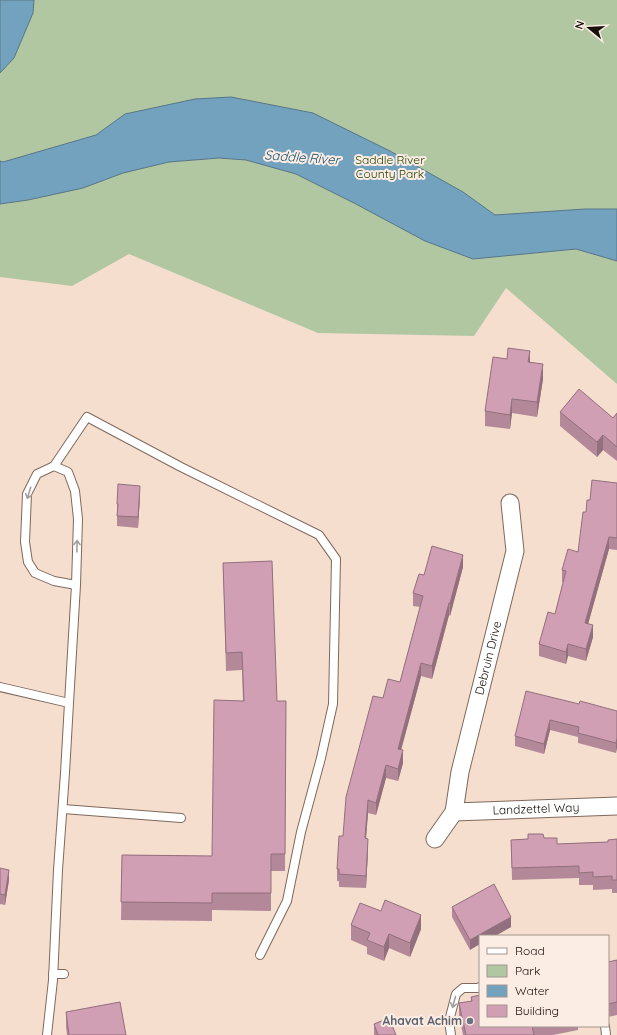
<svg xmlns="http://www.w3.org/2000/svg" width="617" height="1035" viewBox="0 0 617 1035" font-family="Quicksand,sans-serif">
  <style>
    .green { fill: #b1c7a2 }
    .water { fill: #73a2be; stroke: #587688 }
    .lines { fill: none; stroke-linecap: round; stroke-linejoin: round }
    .lane-casing { stroke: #7e695c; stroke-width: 10 }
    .street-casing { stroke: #7e695c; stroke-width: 19 }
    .lane { stroke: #fff; stroke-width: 8 }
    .street { stroke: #fff; stroke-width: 17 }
    .wall { fill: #b3899a }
    .shaded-wall { fill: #926f7d }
    .building { fill: #d09fb3; stroke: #926f7d }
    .oneway { stroke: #a39f9d }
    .worship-dot { fill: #6b7280; stroke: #fcede4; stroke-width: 1.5 }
    .labels { text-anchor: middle; stroke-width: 4; stroke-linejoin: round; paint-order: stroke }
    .park-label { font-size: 12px; fill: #223f00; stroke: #fcede4 }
    .street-label { font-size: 12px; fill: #18100b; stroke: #fcede4 }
    .worship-label { font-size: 12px; font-weight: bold; fill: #5b616d; stroke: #fcede4; text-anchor: end }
    .water-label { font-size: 13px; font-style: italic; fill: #144f6c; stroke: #fcede4 }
  </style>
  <rect width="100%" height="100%" fill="#f6decf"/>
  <path class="green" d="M0 0H617V384L506 288 474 336 318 333 129 254 72 286 0 277Z"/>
  <g class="water">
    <path d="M0 0H34L33 13 14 58 0 73Z"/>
    <path d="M231 97 313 113 390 151 463 192 495 215 585 209H617V261L576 249 473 259 425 241 354 203 296 174 246 160 219 158 169 162 123 173 83 188 28 200 0 204V161L3 162 96 135 125 114 195 99Z"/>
  </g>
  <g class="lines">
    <g class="lane-casing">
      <g id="lane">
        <path d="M54 466 87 417 181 467 319 535 336 559 333 704 321 758 301 832 287 901 260 955"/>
        <path d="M0 687 69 703"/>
        <path d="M63 809 181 818"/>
        <path d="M53 974H64"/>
        <path d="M605 1026 606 1035"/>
        <path d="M47 1035 53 980 58 870 65 773 69 703 76 585 78 519 75 491 68 472 54 466 37 474 27 494 25 542 28 562 35 573 54 581 76 585"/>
        <path d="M451 1035 449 1021 456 994 463 988H477L480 987"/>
      </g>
    </g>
    <g class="street-casing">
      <g id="street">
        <path id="s1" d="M454 812 617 806"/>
        <path id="s2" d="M435 839 454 812 460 772 515 551 510 503"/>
      </g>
    </g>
    <use href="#lane" class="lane"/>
    <use href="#street" class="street"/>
  </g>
  <g class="wall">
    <path d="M530 362 543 379 537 417 512 413 510 429 485 426V411Z"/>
    <path d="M560 412 613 418 617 413V461L603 450 597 457 560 426Z"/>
    <path d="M617 483V550L609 549 588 624 593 637 586 661 568 656 566 664 539 656V644L555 614 563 582H562V570L578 552 586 512 590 500Z"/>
    <path d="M140 496 138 528 117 526V504Z"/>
    <path d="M223 563 277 701 286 719 285 871H271V911L212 910V921L121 920 122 855 212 856 243 701 242 670 226 671Z"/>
    <path d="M463 567 450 616 449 615 432 679 421 676 401 750 403 763 398 781 386 778 376 815 368 813 366 839 368 851 366 888 339 887V881H337V869L343 836 383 698 400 682 420 607 413 606V593L424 575Z"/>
    <path d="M579 704 617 711 616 753 578 743V737L550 730 544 754 515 746V736Z"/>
    <path d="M528 834 544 838 557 844 608 842 617 839V893H612V889L593 890V885H579V878L512 880 511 840 528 839Z"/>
    <path d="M0 868 9 880 5 905 0 904Z"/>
    <path d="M452 907 511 927 495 936H480L470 950 452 917Z"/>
    <path d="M351 925 421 929 410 957 389 948 384 961 367 954V947L351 940Z"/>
    <path d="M617 960V1015L608 1017V962Z"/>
    <path d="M471 997 480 1026H578V1030L553 1035H463L459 1016V1003L471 1001Z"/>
    <path d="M66 1012 126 1035H67L66 1027Z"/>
    <path d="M374 1024 396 1035H374Z"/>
  </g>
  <g class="shaded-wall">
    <path d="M530 351V365L528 362Z"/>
    <path d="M543 364V379L537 417V402Z"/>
    <path d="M512 399V413L510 429V415Z"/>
    <path d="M603 435V450L597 457V442Z"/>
    <path d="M140 486V496L138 528V517Z"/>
    <path d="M609 537V549L585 635V623Z"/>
    <path d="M463 555V567L450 616V603Z"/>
    <path d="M449 603V615L432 679V666Z"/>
    <path d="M593 625V637L586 661V649Z"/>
    <path d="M568 644V656L566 664V652Z"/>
    <path d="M421 663V676L398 761V749Z"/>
    <path d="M550 720V730L544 754V744Z"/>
    <path d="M617 738V748L616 753V743Z"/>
    <path d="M403 750V763L398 781V769Z"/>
    <path d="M386 765V778L376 815V803Z"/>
    <path d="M368 800V813L365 851V838Z"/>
    <path d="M368 839V851L366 888V876Z"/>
    <path d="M9 870V880L5 905V895Z"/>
    <path d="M421 915V929L410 957V943Z"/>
    <path d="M511 917V927L495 936H480V944L470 950V940Z"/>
    <path d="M389 934V948L384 961V947Z"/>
  </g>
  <g class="building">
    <path d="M508 348 530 351 528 362 543 364 537 402 512 399 510 415 485 411 493 357 507 359Z"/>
    <path d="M579 389 613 418 617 413V447L603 435 597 442 560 412Z"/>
    <path d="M592 480 617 483V538L609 537 585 623 593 625 586 649 568 644 566 652 539 644 548 612 555 614 566 571 562 570 568 549 578 552 583 512H586L587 500H590Z"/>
    <path d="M118 484 140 486 138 517 117 516 118 504H117Z"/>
    <path d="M432 546 463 555 450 603H449L432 666 421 663 398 749 403 750 398 769 386 765 376 803 368 800 365 838 368 839 366 876 339 874V869H337L339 836H343L346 797 373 696 383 698 388 679 400 682 423 596 413 593 419 574 424 575Z"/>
    <path d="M272 561 277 701H286L285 854H271V893H212V903L121 902 122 855 212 856 214 700 244 701 242 652 226 653 223 563Z"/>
    <path d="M526 691 579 704 580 701 617 711V738L616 743 578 733 579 727 550 720 544 744 515 736Z"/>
    <path d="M528 834H543L544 838H557V844L608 842V840L617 839V880H612V876L593 877V872L579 873V866L512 868 511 840 528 839Z"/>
    <path d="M0 868 9 870 5 895 0 894Z"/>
    <path d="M494 884 511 917 470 940 452 907Z"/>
    <path d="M385 900 421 915 410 943 389 934 384 947 367 940 370 933 351 925 360 903 381 911Z"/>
    <path d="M617 960V1002L608 1004V962Z"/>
    <path d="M480 995V1026H534H532L534 1035H466L459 1003 472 1001 471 997Z"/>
    <path d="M120 1002 126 1035H69L66 1012Z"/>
    <path d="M389 1018 396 1035H378L374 1024Z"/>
  </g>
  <defs><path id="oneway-shaft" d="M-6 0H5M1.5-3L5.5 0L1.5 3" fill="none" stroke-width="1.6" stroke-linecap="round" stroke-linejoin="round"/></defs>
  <g class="oneway">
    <use href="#oneway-shaft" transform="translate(29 493) rotate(107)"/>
    <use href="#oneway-shaft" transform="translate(77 546) rotate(-89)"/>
    <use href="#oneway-shaft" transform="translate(454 1002) rotate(105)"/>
  </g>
  <circle class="worship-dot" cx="470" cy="1021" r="4"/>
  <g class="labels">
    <g class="park-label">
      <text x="390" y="164">Saddle River<tspan x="390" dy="14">County Park</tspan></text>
    </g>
    <g class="street-label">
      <text dy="4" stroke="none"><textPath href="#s2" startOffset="191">Debruin Drive</textPath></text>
      <text dy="4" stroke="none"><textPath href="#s1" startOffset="82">Landzettel Way</textPath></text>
    </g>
    <g class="worship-label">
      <text x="462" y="1025">Ahavat Achim</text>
    </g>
    <g class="water-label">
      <text transform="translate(302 157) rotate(4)" y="5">Saddle River</text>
    </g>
  </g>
  <rect x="479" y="935" width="130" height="92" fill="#fcede4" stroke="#a1958d"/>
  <rect x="487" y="948" width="20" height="6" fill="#ffffff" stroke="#a1958d"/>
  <text x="515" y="955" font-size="12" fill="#18100b">Road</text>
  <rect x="487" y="965" width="20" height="12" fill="#b1c7a2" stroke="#a1958d"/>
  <text x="515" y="975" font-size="12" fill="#18100b">Park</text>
  <rect x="487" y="985" width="20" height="12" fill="#73a2be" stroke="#a1958d"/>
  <text x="515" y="995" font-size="12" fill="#18100b">Water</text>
  <rect x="487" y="1005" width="20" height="12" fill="#d09fb3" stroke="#a1958d"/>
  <text x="515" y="1015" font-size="12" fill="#18100b">Building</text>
  <g transform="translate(589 28) rotate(288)" stroke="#fcede4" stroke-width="3" paint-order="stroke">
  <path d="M0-3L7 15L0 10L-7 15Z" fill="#18100b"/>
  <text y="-6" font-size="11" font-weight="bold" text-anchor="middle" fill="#18100b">N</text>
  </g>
</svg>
